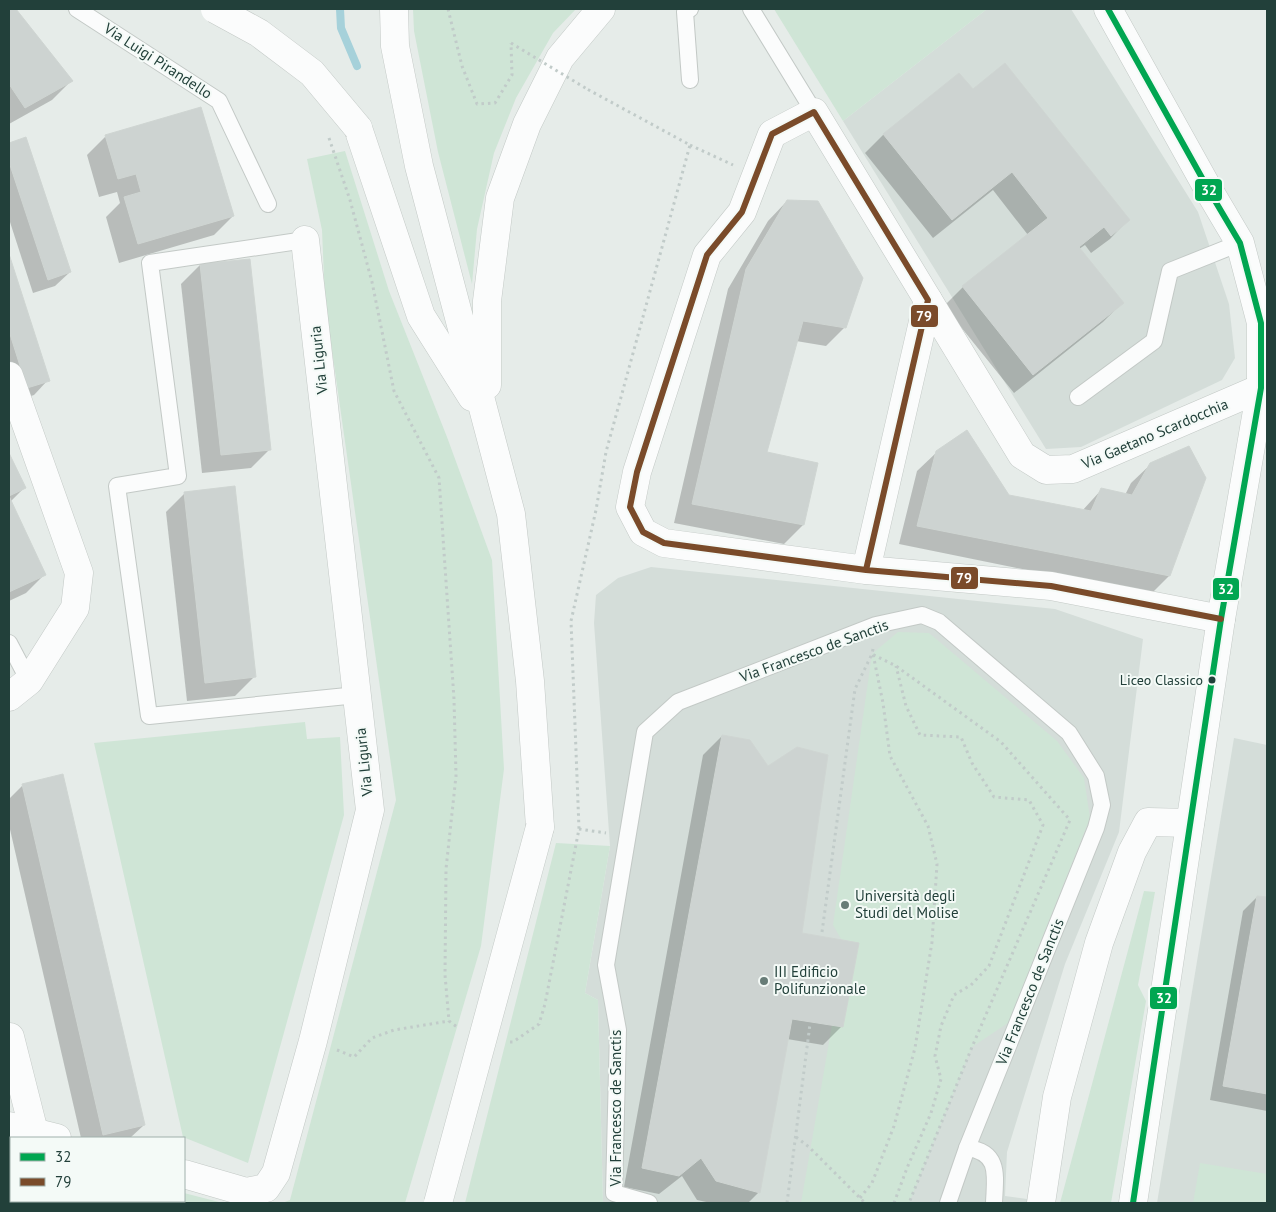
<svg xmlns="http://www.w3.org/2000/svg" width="1276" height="1212" viewBox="0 0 1276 1212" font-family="'PT Sans',sans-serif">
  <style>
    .built { fill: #d4ddd9 }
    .green { fill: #cfe5d6 }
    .shadow { fill: #0003 }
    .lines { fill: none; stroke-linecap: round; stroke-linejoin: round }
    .stream { stroke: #a6d1da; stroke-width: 8 }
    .building { fill: #cdd3d1; stroke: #cfd5d2 }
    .service-casing { stroke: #c3c9c6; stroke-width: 18 }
    .minor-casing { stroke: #c3c9c6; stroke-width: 29 }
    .tertiary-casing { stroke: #c3c9c6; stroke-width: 29 }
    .path { stroke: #c1cbc9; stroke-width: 3; stroke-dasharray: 2.5 4; stroke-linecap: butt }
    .service { stroke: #fbfcfc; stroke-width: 16 }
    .minor { stroke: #fbfcfc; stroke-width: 28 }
    .tertiary { stroke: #fbfcfc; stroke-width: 28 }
    .tertiary-bridge-casing { stroke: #c3c9c6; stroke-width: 29; stroke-linecap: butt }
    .path-bridge { stroke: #c1cbc9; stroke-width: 3; stroke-dasharray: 2.5 4; stroke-linecap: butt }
    .tertiary-bridge { stroke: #fbfcfc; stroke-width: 28 }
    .bus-1-casing { stroke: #f4faf7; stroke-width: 10 }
    .bus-2-casing { stroke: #f4faf7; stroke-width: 10 }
    .bus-1 { stroke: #00a651; stroke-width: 6 }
    .bus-2 { stroke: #7a4b2a; stroke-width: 6 }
    .bus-dot { fill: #22403a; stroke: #f4faf7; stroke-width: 2 }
    .poi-dot { fill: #677c77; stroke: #f4faf7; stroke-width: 2 }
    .labels { text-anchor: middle; stroke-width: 4; stroke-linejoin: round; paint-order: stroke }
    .bus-label { font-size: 14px; fill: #22403a; stroke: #f4faf7; text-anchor: end }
    .street-label { font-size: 15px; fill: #22403a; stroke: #f4faf7 }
    .poi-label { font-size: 15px; fill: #22403a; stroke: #f4faf7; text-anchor: start }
    .line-badge { stroke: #f4faf7; stroke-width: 2 }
    .badge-label { font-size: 14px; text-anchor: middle; font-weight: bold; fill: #fff }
  </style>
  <rect width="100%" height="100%" fill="#e6ece9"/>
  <g class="built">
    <path d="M987 9H1071L1198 212 1229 304 1235 358 1222 380 1081 447 1046 449 843 121Z"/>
    <path d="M651 567 1055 609 1143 639 1119 832 1065 964 1007 1152 1005 1196 1057 1203H603L598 1000 585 993 610 846 594 623 596 595 618 578Z"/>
    <path d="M1234 738 1267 745V1203H1157Z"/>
  </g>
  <g class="green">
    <path d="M413 9H576L553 33 516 98 494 153 477 229 472 284 438 152 414 31Z"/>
    <path d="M774 9H987L843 121Z"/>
    <path d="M345 151 389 291 447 437 492 560 504 769 481 946 405 1203H282L290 1200 396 800 325 301 322 230 307 159Z"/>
    <path d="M898 632 929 633 1057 741 1084 778 1090 818 1008 1023 972 1047 909 1203H801L832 1025 843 1026 859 943 841 939 833 925 872 654Z"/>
    <path d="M305 722 307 739 340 737 344 815 248 1163 183 1137 94 743Z"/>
    <path d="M556 843 610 846 585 993 598 1000 603 1203H465Z"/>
    <path d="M1144 891 1155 892 1138 985 1146 1001 1111 1203H1060Z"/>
    <path d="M1200 1163 1267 1174V1203H1193Z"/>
    <path d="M184 1193 223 1203H158L159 1201H184Z"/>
  </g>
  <g class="shadow">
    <path d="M9 9H15L71 81 52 100 9 124Z"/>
    <path d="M972 91 1128 220 1110 239 1091 253 1085 245 1079 249 1122 303 1103 322 1014 393 944 306 963 287 1028 235 993 190 933 238 865 153 884 134Z"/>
    <path d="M106 136 233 216 214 235 119 263 106 217 120 203 117 192 99 197 87 155Z"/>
    <path d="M25 139 70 272 55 286 33 293 9 219V144Z"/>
    <path d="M787 201 845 327 826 346 796 341 765 453 803 525 784 544 674 523 728 289 768 221Z"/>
    <path d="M9 258 48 380 34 395 13 402 9 389Z"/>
    <path d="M200 265 270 449 251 468 202 473 181 284Z"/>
    <path d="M937 452 1008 496 1082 511 1102 489 1125 495 1131 483 1151 464 1169 576 1150 595 899 544 917 471Z"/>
    <path d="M9 456 24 488 10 502 45 574 26 593 9 601Z"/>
    <path d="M185 493 254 677 235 696 187 701 166 512Z"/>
    <path d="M722 736 801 934 842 1026 823 1045 787 1039 759 1192 748 1203H711L697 1200 682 1176 659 1194 624 1187 703 755Z"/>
    <path d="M23 785 144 1125 130 1138H81L9 825V799Z"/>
    <path d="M1257 897 1267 899V1111L1210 1100 1243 911Z"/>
    <path d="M75 1201H134L133 1203H72Z"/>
  </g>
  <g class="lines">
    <path class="stream" d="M340 9 341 28 357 66"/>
  </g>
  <g class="building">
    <path d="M9 9H16L73 81 25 108 9 84Z"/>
    <path d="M1005 63 1130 220 1111 236 1104 227 1079 247 1124 303 1033 375 962 286 1048 218 1012 172 952 220 883 134 959 73 973 89Z"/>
    <path d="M201 107 234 216 138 244 124 197 141 192 136 174 118 179 105 135Z"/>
    <path d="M26 137 71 272 48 280 9 162V143Z"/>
    <path d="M787 200 818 201 863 278 846 328 803 321 767 452 818 463 804 525 692 504 746 269Z"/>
    <path d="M9 254 50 381 27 388 9 331Z"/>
    <path d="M250 259 271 450 221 455 200 264Z"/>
    <path d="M967 430 1009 495 1091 511 1101 488 1132 495 1150 463 1189 446 1206 478 1170 576 917 526 936 451Z"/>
    <path d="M9 453 26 488 9 496 46 575 9 592Z"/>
    <path d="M235 486 256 677 205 683 184 492Z"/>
    <path d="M722 735 750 740 768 766 797 747 828 755 802 933 859 943 843 1027 792 1019 760 1193 716 1181 701 1158 679 1176 642 1168Z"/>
    <path d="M63 774 145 1125 103 1135 22 784Z"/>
    <path d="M1257 896 1267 897V1094L1223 1086Z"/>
    <path d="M86 1201H135V1203H85Z"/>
  </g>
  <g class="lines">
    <g class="service-casing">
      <g id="service">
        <path d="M77 9 219 101 268 204"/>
        <path d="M751 9 814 112"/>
        <path d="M690 80 685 12 690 9"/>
        <path d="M305 240 150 263 178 476 117 486 149 716 357 695"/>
        <path d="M1078 397 1154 341 1170 271 1240 243"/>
        <path d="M9 643 29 681"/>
        <path d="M967 1148C1001 1152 995 1177 994 1203"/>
        <path d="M649 1203 614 1193 618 1030 606 965 645 732 678 702 876 625 922 615 939 622 1069 733 1096 776 1102 805 1096 828 967 1148 948 1203"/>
      </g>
    </g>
    <g class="minor-casing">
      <g id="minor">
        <path d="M928 300 1022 455 1046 470 1073 469 1261 388"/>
        <path d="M9 376 79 573 75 608 29 681 9 697"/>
        <path d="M866 570 928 300 814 112 772 134 742 212 707 255 637 472 630 507 643 532 664 543 866 570 1051 586 1221 619"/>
        <path d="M10 1037 34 1132 32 1138"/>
        <path d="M9 1126 57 1138"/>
        <path d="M184 1174 246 1192 266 1188 276 1173 313 1041 370 810 305 240"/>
        <path d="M16 1203V1201"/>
        <path d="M1041 1203 1057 1097 1099 943 1132 852 1148 822 1190 823"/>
      </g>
    </g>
    <g class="tertiary-casing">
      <g id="tertiary">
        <path d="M394 9 395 46 419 166 511 514 530 681 540 827"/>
        <path d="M1108 9 1211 194 1240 243 1261 323V388L1221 619 1133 1203"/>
        <path d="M358 128 421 316 472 397"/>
        <path d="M487 385V301L500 198 527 124 560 58 601 9"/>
      </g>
    </g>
    <g class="path">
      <path d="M448 9 462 66 477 104 495 103 512 75 511 43"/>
      <path d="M329 138 350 200 372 282 394 391 439 478 454 699 456 776 446 869 445 975 449 1021 457 1027"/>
      <path d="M690 145 733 165"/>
      <path d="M873 649 872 654 896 666 1001 742 1070 820 972 1047 909 1203"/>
      <path d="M579 829 606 833"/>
      <path d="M822 932 855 689 872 654"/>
      <path d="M510 1042H513L539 1024 545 1004 579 829 571 621 596 510 606 452 690 145 587 89"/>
      <path d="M337 1050 354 1057 372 1038 394 1030 449 1021"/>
      <path d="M796 1137 809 1147 865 1203"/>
      <path d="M860 1198 872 1183 894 1126 915 1048 932 942 937 864 928 826 890 756 883 703 873 654"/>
      <path d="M787 1203 810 1024"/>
      <path d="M894 1203 907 1168 931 1113 941 1079 935 1056 941 1026 954 995 971 985 989 966 1043 825 1029 800 994 797 972 763 961 737 920 735 906 706 896 666"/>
    </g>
    <use href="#service" class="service"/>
    <use href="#minor" class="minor"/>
    <use href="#tertiary" class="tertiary"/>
    <g class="tertiary-bridge-casing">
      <g id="tertiary-bridge">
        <path d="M215 9 259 33 312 73 358 128"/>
        <path d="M438 1203 540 827"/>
      </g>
    </g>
    <path class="path-bridge" d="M511 43 587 89"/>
    <use href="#tertiary-bridge" class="tertiary-bridge"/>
    <g class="bus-1-casing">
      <path id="bus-1" d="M1108 9 1211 194 1240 243 1261 323V388L1221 619 1133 1203"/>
    </g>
    <g class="bus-2-casing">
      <path id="bus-2" d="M866 570 928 300 814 112 772 134 742 212 707 255 637 472 630 507 643 532 664 543 866 570 1051 586 1221 619"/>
    </g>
    <use href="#bus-1" class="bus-1"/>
    <use href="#bus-2" class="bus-2"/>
  </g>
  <circle class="bus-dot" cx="1212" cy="680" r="4.5"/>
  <g class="poi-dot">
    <circle cx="845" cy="905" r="5"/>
    <circle cx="764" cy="981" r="5"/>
  </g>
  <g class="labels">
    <g class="bus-label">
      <text x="1203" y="685">Liceo Classico</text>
    </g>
    <g class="street-label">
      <text transform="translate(158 61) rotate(33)" y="5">Via Luigi Pirandello</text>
      <text transform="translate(319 360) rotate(-96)" y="5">Via Liguria</text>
      <text transform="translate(1155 434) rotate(-23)" y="5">Via Gaetano Scardocchia</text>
      <text transform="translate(814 651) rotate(-20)" y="5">Via Francesco de Sanctis</text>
      <text transform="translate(364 762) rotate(-96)" y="5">Via Liguria</text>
      <text transform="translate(1030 992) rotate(-68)" y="5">Via Francesco de Sanctis</text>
      <text transform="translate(616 1108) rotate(-90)" y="5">Via Francesco de Sanctis</text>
    </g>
    <g class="poi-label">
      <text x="855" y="901">Università degli<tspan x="855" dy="17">Studi del Molise</tspan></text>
      <text x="774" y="977">III Edificio<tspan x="774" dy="17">Polifunzionale</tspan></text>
    </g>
  </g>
  <g class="line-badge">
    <rect x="1194" y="178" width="29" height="24" rx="5" fill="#00a651"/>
    <rect x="910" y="304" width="29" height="24" rx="5" fill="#7a4b2a"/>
    <rect x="950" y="566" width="29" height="24" rx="5" fill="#7a4b2a"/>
    <rect x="1212" y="577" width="28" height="24" rx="5" fill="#00a651"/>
    <rect x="1149" y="986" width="29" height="24" rx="5" fill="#00a651"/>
  </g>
  <g class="badge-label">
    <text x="1209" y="195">32</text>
    <text x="924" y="321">79</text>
    <text x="964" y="583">79</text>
    <text x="1226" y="594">32</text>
    <text x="1164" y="1003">32</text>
  </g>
  <rect width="1276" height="1212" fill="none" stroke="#22403a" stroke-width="20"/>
  <rect x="10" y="1137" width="175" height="65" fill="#f4faf7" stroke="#a0b0ab"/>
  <rect x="20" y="1153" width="25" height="8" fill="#00a651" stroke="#a0b0ab"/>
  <text x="55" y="1162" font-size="15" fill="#22403a">32</text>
  <rect x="20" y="1178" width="25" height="8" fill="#7a4b2a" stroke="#a0b0ab"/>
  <text x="55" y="1187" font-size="15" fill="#22403a">79</text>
</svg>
